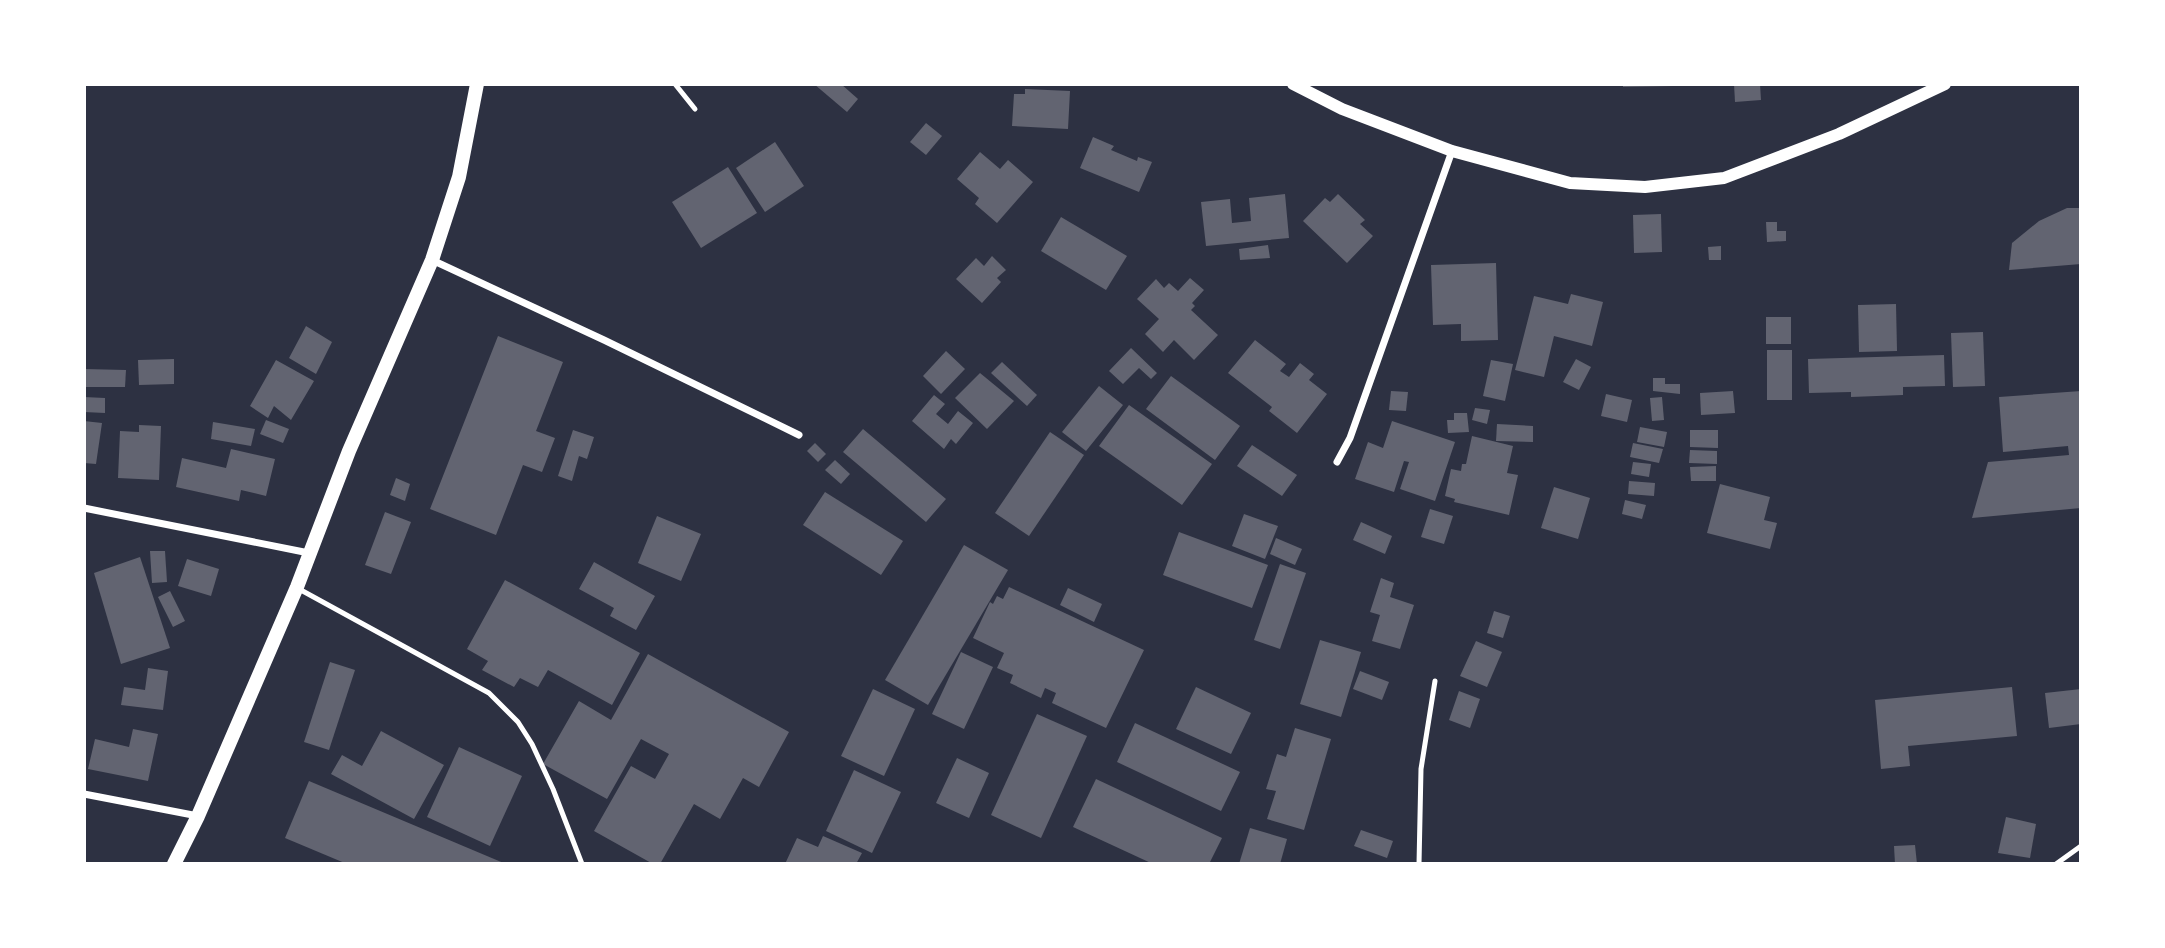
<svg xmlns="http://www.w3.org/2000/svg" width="2165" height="948" viewBox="0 0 2165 948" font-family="Poppins,sans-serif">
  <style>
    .building { fill: #626471 }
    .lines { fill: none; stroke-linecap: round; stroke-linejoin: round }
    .service { stroke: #fff; stroke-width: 5 }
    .minor { stroke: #fff; stroke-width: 7 }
    .tertiary { stroke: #fff; stroke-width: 12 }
    .secondary { stroke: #fff; stroke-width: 14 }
  </style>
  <rect width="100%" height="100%" fill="#2d3142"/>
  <g class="building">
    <path d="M814 84H841L858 99 847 112Z"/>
    <path d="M1623 84H1673V86L1623 87Z"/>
    <path d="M1734 84H1760L1761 100 1735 102Z"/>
    <path d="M1025 89 1070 91 1068 129 1012 126 1014 94H1025Z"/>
    <path d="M926 123 942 136 926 155 910 142Z"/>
    <path d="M1093 137 1114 146 1111 150 1137 161 1138 157 1152 162 1139 192 1080 168Z"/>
    <path d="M775 142 804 186 765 212 736 168Z"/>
    <path d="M980 152 1000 169 1008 160 1033 182 997 223 975 204 979 198 957 179Z"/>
    <path d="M728 167 757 213 701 248 672 202Z"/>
    <path d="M1285 194 1289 238 1206 246 1201 202 1230 199 1232 223 1251 221 1249 198Z"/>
    <path d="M1338 194 1365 220 1360 224 1373 236 1347 263 1303 221 1325 198 1330 202Z"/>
    <path d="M2067 208H2081V264L2009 270 2012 243 2039 221Z"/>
    <path d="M1661 214 1662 252 1634 253 1633 215Z"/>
    <path d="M1061 217 1127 256 1106 290 1041 251Z"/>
    <path d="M1766 222H1777V231H1786V241L1767 242Z"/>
    <path d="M1268 245 1270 258 1240 260 1239 249Z"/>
    <path d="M1721 246V260H1709L1708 247Z"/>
    <path d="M992 256 1006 270 997 278 1001 282 982 303 956 279 976 258 984 266Z"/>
    <path d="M1496 263 1498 340 1461 341V324L1433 325 1431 265Z"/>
    <path d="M1190 278 1204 290 1192 303 1195 306 1191 310 1218 335 1194 360 1174 340 1163 352 1145 334 1159 319 1137 299 1156 279 1164 288 1169 283 1178 291Z"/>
    <path d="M1571 294 1603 302 1592 346 1554 336 1544 377 1515 370 1534 296 1568 304Z"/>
    <path d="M1896 304 1897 351 1859 352 1858 305Z"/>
    <rect x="1766" y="317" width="25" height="27"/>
    <path d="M306 326 332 342 316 374 289 358Z"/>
    <path d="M1983 332 1985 386 1953 387 1951 333Z"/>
    <path d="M498 336 563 362 536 431 555 438 542 472 523 465 496 535 430 509Z"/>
    <path d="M1255 340 1286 364 1280 371 1289 377 1300 363 1314 374 1309 380 1327 394 1297 433 1269 411 1272 407 1228 373Z"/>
    <path d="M1131 348 1157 373 1151 379 1139 368 1123 384 1109 371Z"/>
    <rect x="1767" y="350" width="25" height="50"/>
    <path d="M946 351 965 369 941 394 923 376Z"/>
    <path d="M1944 355 1945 386 1903 387V395L1851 397V392L1809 393 1808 359Z"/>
    <path d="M174 359V384L139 385 138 360Z"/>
    <path d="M1576 359 1591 367 1579 390 1563 382Z"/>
    <path d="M276 360 314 381 291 420 274 406 268 418 250 406Z"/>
    <path d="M1491 360 1513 364 1505 401 1483 396Z"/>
    <path d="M1002 362 1037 395 1027 406 991 373Z"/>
    <path d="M84 369 126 370 125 387H84Z"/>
    <path d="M980 373 1014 401 987 429 955 398Z"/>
    <path d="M1171 376 1240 426 1215 460 1146 409Z"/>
    <path d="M1653 378H1665V384H1680V394L1653 391Z"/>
    <path d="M1099 386 1123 405 1086 451 1062 432Z"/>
    <path d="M1391 391 1408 392 1406 411 1389 410Z"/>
    <path d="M1733 391 1735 413 1701 415 1700 393Z"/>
    <path d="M2081 391V508L1972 518 1988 462 2069 455 2068 446 2003 452 1999 397Z"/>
    <path d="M1606 394 1632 400 1627 422 1601 416Z"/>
    <path d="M934 395 945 404 936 414 948 424 958 411 973 423 956 444 951 439 944 449 912 421Z"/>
    <path d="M84 397 105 398V413L84 412Z"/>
    <path d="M1662 397 1664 420 1652 421 1650 398Z"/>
    <path d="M1129 405 1212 464 1182 505 1099 446Z"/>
    <path d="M1475 408 1490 410 1487 424 1472 420Z"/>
    <path d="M1454 413H1467L1469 432 1448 433 1447 420H1454Z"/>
    <path d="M266 420 289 429 283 443 260 434Z"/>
    <path d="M84 421 102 423 96 464 84 463Z"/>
    <path d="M1392 421 1455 442 1435 501 1400 489 1409 462 1404 461 1394 492 1355 479 1368 442 1383 448Z"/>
    <path d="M213 422 255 429 251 446 211 439Z"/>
    <path d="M1497 424 1533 426V442L1496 441Z"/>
    <path d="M139 425 161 426 159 480 118 478 120 431 139 432Z"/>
    <path d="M1640 427 1667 432 1664 447 1637 442Z"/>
    <path d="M863 429 946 499 926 522 843 452Z"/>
    <path d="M573 430 594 437 587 459 579 456 572 481 558 476Z"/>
    <path d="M1690 430H1718V448L1690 447Z"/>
    <path d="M1050 432 1084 455 1029 536 995 513Z"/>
    <path d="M1472 436 1513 446 1507 473 1518 475 1509 515 1454 502 1455 499 1445 496 1451 469 1461 471 1462 464H1466Z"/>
    <path d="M815 443 826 454 818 462 807 451Z"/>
    <path d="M1633 443 1663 449 1659 463 1630 457Z"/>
    <path d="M1252 445 1297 475 1282 496 1237 466Z"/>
    <path d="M231 449 275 459 266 496 241 490 239 501 176 487 182 458 226 468Z"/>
    <path d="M1690 450 1717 451V464L1689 463Z"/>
    <path d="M835 460 850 474 841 484 825 470Z"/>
    <path d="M1633 462 1651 464 1649 477 1631 474Z"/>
    <path d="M1716 466V481H1691L1690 467Z"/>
    <path d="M396 478 410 484 405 501 390 495Z"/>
    <path d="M1629 481 1655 483 1654 496 1628 494Z"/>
    <path d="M1720 484 1770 497 1764 520 1777 523 1770 549 1707 533Z"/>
    <path d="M1554 487 1590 498 1578 539 1541 528Z"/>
    <path d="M825 492 903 541 881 575 803 525Z"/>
    <path d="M1625 500 1646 505 1642 519 1622 514Z"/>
    <path d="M1430 509 1453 516 1444 544 1421 537Z"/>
    <path d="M385 512 411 522 391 574 365 565Z"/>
    <path d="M1244 514 1278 526 1265 559 1232 546Z"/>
    <path d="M657 516 701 534 681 581 638 563Z"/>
    <path d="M1361 522 1392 536 1385 554 1353 540Z"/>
    <path d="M1179 532 1268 565 1252 608 1163 575Z"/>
    <path d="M1276 538 1302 549 1295 565 1270 554Z"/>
    <path d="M964 545 1008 570 928 705 885 680Z"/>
    <path d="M150 551H165L167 582 152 583Z"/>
    <path d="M140 557 170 648 121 664 94 573Z"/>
    <path d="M187 559 219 569 211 596 178 586Z"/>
    <path d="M594 562 655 596 636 630 610 616 614 608 579 589Z"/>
    <path d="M1280 564 1306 573 1280 649 1254 640Z"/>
    <path d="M1381 578 1394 583 1390 597 1414 605 1400 649 1372 641 1380 615 1370 612Z"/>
    <path d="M505 580 640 653 612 705 548 670 538 687 520 678 514 687 482 670 488 661 467 649Z"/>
    <path d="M1009 587 1144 650 1106 728 1052 703 1056 693 1045 688 1041 698 1010 683 1013 675 997 668 1004 653 973 638 990 602 993 604 997 596 1003 599Z"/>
    <path d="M1068 588 1102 604 1094 622 1060 605Z"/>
    <path d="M170 591 185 621 173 627 158 597Z"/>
    <path d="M1494 611 1510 616 1503 638 1487 633Z"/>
    <path d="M1320 640 1361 652 1341 717 1300 704Z"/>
    <path d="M1476 641 1502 652 1487 687 1460 676Z"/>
    <path d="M961 652 993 667 964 729 932 714Z"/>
    <path d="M648 654 789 732 759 787 743 778 720 819 694 804 660 864H653L594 831 631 766 655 779 669 754 641 739 607 799 543 764 579 701 611 720Z"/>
    <path d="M330 662 355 670 329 750 304 742Z"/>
    <path d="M148 668 168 671 163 710 121 705 124 687 145 690Z"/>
    <path d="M1360 671 1389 682 1382 700 1353 689Z"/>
    <path d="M1196 687 1251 713 1231 754 1176 729Z"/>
    <path d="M2012 687 2017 736 1908 746 1910 766 1881 769 1875 700Z"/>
    <path d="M873 689 915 709 884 776 841 756Z"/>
    <path d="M2081 689V724L2049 728 2045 693Z"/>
    <path d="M1459 691 1480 699 1470 728 1449 720Z"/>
    <path d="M1037 714 1087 736 1041 838 991 815Z"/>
    <path d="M1135 723 1240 772 1221 811 1117 762Z"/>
    <path d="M1295 728 1331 739 1304 830 1267 819 1276 791 1266 789 1277 754 1286 757Z"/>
    <path d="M133 729 158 734 148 781 88 769 95 739 129 747Z"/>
    <path d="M381 731 444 765 414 819 331 774 342 755 362 766Z"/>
    <path d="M459 747 522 776 490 846 427 817Z"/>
    <path d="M957 758 989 773 969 818 936 803Z"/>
    <path d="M854 770 901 792 872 853 826 831Z"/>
    <path d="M1096 779 1222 838 1209 864H1153L1073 827Z"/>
    <path d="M309 781 506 864H347L285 838Z"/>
    <path d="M2006 817 2036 824 2030 858 1998 853Z"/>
    <path d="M1250 828 1287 839 1280 864H1239Z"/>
    <path d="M1361 830 1393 841 1387 858 1354 846Z"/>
    <path d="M823 836 862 853 856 864H785L797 838 818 847Z"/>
    <path d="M1915 845 1917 864H1895L1894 846Z"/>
  </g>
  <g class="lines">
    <g class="service">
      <path d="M675 84 695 109"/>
      <path d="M299 589 489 693 518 722 532 744 553 789 582 864"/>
      <path d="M1419 864 1421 769 1435 681"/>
      <path d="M2056 864 2081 846"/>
    </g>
    <g class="minor">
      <path d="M432 260 604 340 799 435"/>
      <path d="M1337 462 1350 438 1452 151"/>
      <path d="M84 508 309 553"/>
      <path d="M84 794 198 816"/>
    </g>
    <path class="tertiary" d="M1293 84 1342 109 1452 151 1570 183 1645 187 1724 178 1839 134 1945 84"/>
    <path class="secondary" d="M174 864 198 816 297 587 349 451 432 260 459 177 477 84"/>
  </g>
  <rect width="2165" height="948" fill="none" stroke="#ffffff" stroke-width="172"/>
</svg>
